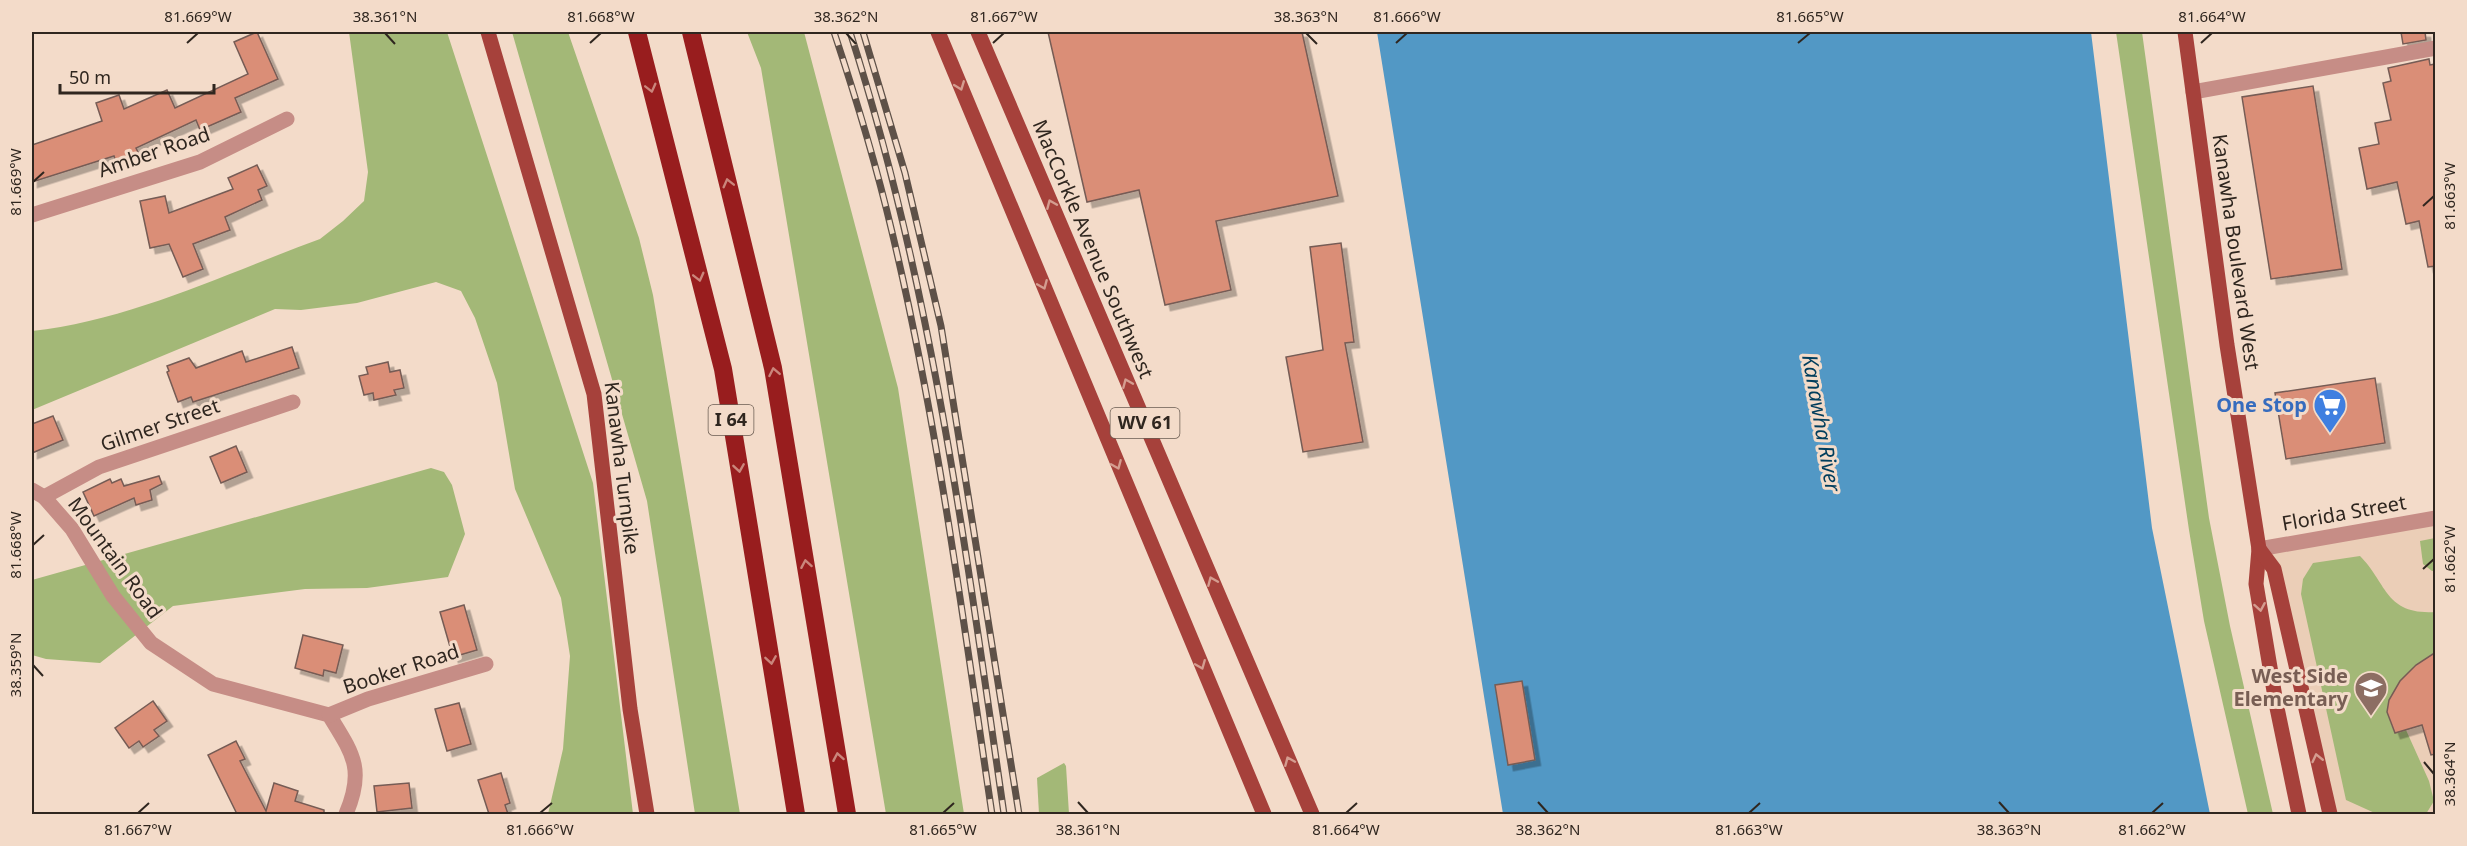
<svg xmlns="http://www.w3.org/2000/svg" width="2467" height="846" viewBox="0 0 2467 846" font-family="'Noto Sans',sans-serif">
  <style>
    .built { fill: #ebceb7 }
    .green { fill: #a3b877 }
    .water { fill: #5298c5 }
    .building { fill: #da8e77; stroke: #765c55; stroke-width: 1.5; filter: url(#shadow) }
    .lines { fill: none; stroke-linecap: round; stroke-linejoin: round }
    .minor { stroke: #c68d86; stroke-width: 15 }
    .major { stroke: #a6413b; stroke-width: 15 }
    .highway { stroke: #981d1e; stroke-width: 18 }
    .rail-casing { stroke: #5e5148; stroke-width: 7 }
    .rail { stroke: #f3dbc9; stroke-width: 4.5; stroke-dasharray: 14; stroke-linecap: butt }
    .oneway { stroke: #d49d90 }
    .oneway2 { stroke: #ca867c }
    .ticks { fill: none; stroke: #2f261f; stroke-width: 2 }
    .labels { text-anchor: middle; stroke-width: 6; stroke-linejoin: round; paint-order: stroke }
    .shield { fill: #f3dbc9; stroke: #6a5c52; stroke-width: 1.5 }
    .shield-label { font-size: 18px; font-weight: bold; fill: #2f261f }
    .street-label { font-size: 20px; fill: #2f261f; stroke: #f3dbc9 }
    .shop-label { font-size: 20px; font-weight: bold; fill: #366cbe; stroke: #f3dbc9; text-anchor: end }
    .education-label { font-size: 20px; font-weight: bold; fill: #785e54; stroke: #f3dbc9; text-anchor: end }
    .water-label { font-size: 21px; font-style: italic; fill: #003d5c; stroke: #f3dbc9 }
    .neatline { fill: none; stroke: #2f261f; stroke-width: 2 }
    .ticks-label { font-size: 15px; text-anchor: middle; fill: #2f261f }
  </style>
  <defs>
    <filter id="shadow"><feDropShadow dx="5.5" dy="5.5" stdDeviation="0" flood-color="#0004"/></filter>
  </defs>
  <rect width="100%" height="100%" fill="#f3dbc9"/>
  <path class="built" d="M2435 518V814H2330L2284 621 2259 549Z"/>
  <g class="green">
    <path d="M349 32H447L593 483 633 814H548L563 749 570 656 561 598 515 489 497 383 475 318 461 291 436 282 357 303 301 310 275 309 32 410V331C131 320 227 273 320 239L343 221 364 201 368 172Z"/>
    <path d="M512 32H568L639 238 653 295 740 814H695L647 501Z"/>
    <path d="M747 32H804L898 388 964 814H886L761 68Z"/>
    <path d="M2116 32H2142L2209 518 2230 626 2273 814H2248L2204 621 2189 530Z"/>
    <path d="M431 468 444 472 452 485 465 534 448 577 367 588 305 589 173 606 100 663 46 659 32 655V580Z"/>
    <path d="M2435 538V571H2432L2423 564 2420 541Z"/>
    <path d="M2360 556C2387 583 2385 615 2435 612V652C2407 671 2375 697 2395 733L2406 730 2429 781 2434 801 2426 814H2377L2346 800 2301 594 2303 579 2313 563Z"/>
    <path d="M1064 763 1066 766 1069 814H1039L1037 778Z"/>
  </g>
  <path class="water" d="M1377 32H2091L2152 528 2210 814H1503Z"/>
  <g class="building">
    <path d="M257 32 278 79 235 98 241 112 200 130 196 120 136 148 139 154 116 162 114 156 32 182V145L102 121 96 103 119 95 124 109 167 90 175 108 248 74 234 42Z"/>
    <path d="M1048 32H1302L1338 196 1216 221 1231 290 1165 305 1139 190 1087 202Z"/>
    <path d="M2401 32H2425L2426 40 2403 44Z"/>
    <path d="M2429 59 2430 65 2436 64V266L2428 267 2419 221 2406 224 2397 182 2367 189 2359 148 2379 144 2375 123 2391 120 2383 83 2391 81 2388 68Z"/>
    <path d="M2313 86 2342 269 2271 279 2242 97Z"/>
    <path d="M257 165 267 186 258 190 262 200 225 217 230 230 193 244 203 269 183 277 169 244 150 248 140 201 165 196 169 213 233 189 228 178Z"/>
    <path d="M1341 243 1354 342 1345 343 1363 442 1303 452 1286 357 1323 350 1310 247Z"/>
    <path d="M292 347 299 368 193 402 191 397 178 402 167 372 169 371 167 366 189 358 196 368 242 351 246 362Z"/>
    <path d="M388 362 390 372 400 370 404 388 394 390 396 395 374 400 373 393 364 395 359 376 368 374 366 367Z"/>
    <path d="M2375 378 2385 443 2286 459 2275 393Z"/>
    <path d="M53 416 63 440 32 453V424Z"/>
    <path d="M236 446 247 472 221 483 210 457Z"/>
    <path d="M159 476 162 484 150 490 152 500 136 505 134 498 94 516 83 492 110 479 112 483 121 479 124 486Z"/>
    <path d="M464 605 477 650 453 657 440 612Z"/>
    <path d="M303 635 343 645 336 673 324 670 323 676 295 668Z"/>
    <path d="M2436 652V754L2431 755 2422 725 2395 733 2387 712 2389 700 2400 681 2416 665Z"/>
    <path d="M1522 681 1535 760 1508 765 1495 685Z"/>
    <path d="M153 701 167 721 154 730 159 736 143 747 139 741 129 748 115 728Z"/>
    <path d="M459 703 471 744 447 751 435 709Z"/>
    <path d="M236 741 245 759 240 761 266 811 274 783 298 791 295 801 324 810V814H237L208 755Z"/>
    <path d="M501 773 510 803 505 805 508 814H489L478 780Z"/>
    <path d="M409 783 412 808 377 812 374 786Z"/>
  </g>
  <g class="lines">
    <g class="minor">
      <path d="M2193 92 2436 48"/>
      <path d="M32 215 200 162 287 119"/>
      <path d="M32 490 44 497 72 529 113 596 151 643 213 684 329 715C353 754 365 769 346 814"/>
      <path d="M44 497 99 467 293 402"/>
      <path d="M2259 549 2436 518"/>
      <path d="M329 715 368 699 486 664"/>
    </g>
    <g class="major">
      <path d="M488 32 594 394 630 709 647 814"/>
      <path d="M938 32 1264 814"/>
      <path d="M978 32 1312 814"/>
      <path d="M2185 32 2227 345 2259 549 2256 584 2276 703 2299 814"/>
      <path d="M2259 549 2274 569 2330 814"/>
    </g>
    <g class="highway">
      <path d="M637 32 723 369 796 814"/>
      <path d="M691 32 773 368 847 814"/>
    </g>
    <g class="rail-casing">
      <g id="rail">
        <path d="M834 32C856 98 876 164 892 232 938 424 963 620 992 814"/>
        <path d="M850 32C932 286 966 551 1004 814"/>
        <path d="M863 32 905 173 941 326 1019 814"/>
      </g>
    </g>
    <use href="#rail" class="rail"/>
  </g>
  <defs><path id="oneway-chevron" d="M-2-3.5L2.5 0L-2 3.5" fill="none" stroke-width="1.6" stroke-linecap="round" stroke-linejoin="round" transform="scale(1.5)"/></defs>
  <g class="oneway">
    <use href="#oneway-chevron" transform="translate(960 86) rotate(69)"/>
    <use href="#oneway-chevron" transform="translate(1051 204) rotate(-113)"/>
    <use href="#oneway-chevron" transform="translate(1043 285) rotate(67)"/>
    <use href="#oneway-chevron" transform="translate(1127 383) rotate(-113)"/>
    <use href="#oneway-chevron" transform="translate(1117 465) rotate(67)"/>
    <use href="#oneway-chevron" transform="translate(1212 581) rotate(-113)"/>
    <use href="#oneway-chevron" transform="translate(2260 607) rotate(80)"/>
    <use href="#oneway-chevron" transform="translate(1201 665) rotate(68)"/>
    <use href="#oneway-chevron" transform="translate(2317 758) rotate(-103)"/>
    <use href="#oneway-chevron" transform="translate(1289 761) rotate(-113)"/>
  </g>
  <g class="oneway2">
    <use href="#oneway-chevron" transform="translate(651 88) rotate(76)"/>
    <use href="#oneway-chevron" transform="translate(728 183) rotate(-104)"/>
    <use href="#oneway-chevron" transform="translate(699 277) rotate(76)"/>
    <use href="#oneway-chevron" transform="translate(774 372) rotate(-101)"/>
    <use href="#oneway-chevron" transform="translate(739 468) rotate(81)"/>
    <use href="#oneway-chevron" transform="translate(806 564) rotate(-100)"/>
    <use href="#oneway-chevron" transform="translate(771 660) rotate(81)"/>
    <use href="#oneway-chevron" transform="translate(838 757) rotate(-100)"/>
  </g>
  <path class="ticks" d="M385 33 395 44M846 33 856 44M1306 33 1317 44M187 43 198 33M590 43 601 33M993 43 1004 33M1396 43 1407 33M1798 43 1810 33M2201 43 2212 33M33 182 44 172M2423 206 2434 196M33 545 44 535M2423 569 2434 559M33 665 43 676M2424 762 2434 774M1078 802 1088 813M1538 802 1548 813M1999 802 2009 813M138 813 149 803M540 813 552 803M943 813 954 803M1346 813 1357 803M1749 813 1760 803M2152 813 2163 803"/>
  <defs>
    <g id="supermarket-pin" transform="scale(1.725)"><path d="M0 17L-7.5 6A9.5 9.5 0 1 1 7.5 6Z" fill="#3f7fe0" stroke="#f3dbc9"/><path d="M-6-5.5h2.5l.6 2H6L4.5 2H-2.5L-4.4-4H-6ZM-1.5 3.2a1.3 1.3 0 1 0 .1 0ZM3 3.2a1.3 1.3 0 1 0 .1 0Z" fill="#fff"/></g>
    <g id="school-pin" transform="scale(1.725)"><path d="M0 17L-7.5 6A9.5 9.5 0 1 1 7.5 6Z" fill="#8d6e63" stroke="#f3dbc9"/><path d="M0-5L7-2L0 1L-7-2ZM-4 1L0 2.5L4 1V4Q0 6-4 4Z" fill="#fff"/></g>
  </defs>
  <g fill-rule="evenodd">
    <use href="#supermarket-pin" x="2330" y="405"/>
    <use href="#school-pin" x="2371" y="688"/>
  </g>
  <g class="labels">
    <g class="shield">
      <rect x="708.5" y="405" width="45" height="30" rx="4.5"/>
      <rect x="1110.5" y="408" width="69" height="30" rx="4.5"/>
    </g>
    <g class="shield-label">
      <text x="731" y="426">I 64</text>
      <text x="1145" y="429">WV 61</text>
    </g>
    <g class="street-label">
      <text transform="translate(154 152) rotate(-19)" y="7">Amber Road</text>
      <text transform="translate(1093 249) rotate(67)" y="7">MacCorkle Avenue Southwest</text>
      <text transform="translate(2236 252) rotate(82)" y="7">Kanawha Boulevard West</text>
      <text transform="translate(160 425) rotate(-19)" y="7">Gilmer Street</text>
      <text transform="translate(622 468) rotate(83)" y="7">Kanawha Turnpike</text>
      <text transform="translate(2344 513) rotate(-10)" y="7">Florida Street</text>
      <text transform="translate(115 558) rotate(54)" y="7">Mountain Road</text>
      <text transform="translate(401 669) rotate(-18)" y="7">Booker Road</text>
    </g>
    <g class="shop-label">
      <text x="2307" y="412">One Stop</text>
    </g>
    <g class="education-label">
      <text x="2348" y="683">West Side<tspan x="2348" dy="23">Elementary</tspan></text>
    </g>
    <g class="water-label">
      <text transform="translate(1821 423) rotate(80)" y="7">Kanawha River</text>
    </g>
  </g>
  <rect width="2467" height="846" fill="none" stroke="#f3dbc9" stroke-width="66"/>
  <path d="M60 84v9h154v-9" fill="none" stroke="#2f261f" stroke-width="3"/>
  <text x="69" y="84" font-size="18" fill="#2f261f" stroke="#f3dbc9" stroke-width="4.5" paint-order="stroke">50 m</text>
  <rect x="33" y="33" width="2401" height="780" class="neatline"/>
  <g class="ticks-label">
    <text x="198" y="22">81.669°W</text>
    <text x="385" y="22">38.361°N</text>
    <text x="601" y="22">81.668°W</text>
    <text x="846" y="22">38.362°N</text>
    <text x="1004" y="22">81.667°W</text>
    <text x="1306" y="22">38.363°N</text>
    <text x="1407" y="22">81.666°W</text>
    <text x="1810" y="22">81.665°W</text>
    <text x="2212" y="22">81.664°W</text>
    <text transform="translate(16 182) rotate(-90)" y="5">81.669°W</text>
    <text transform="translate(2450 196) rotate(-90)" y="5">81.663°W</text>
    <text transform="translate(16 545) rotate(-90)" y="5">81.668°W</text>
    <text transform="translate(2450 559) rotate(-90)" y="5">81.662°W</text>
    <text transform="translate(16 665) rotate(-90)" y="5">38.359°N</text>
    <text transform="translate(2450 774) rotate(-90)" y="5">38.364°N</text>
    <text x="138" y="835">81.667°W</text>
    <text x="540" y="835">81.666°W</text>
    <text x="943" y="835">81.665°W</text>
    <text x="1088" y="835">38.361°N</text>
    <text x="1346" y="835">81.664°W</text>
    <text x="1548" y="835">38.362°N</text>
    <text x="1749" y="835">81.663°W</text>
    <text x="2009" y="835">38.363°N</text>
    <text x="2152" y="835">81.662°W</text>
  </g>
</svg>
